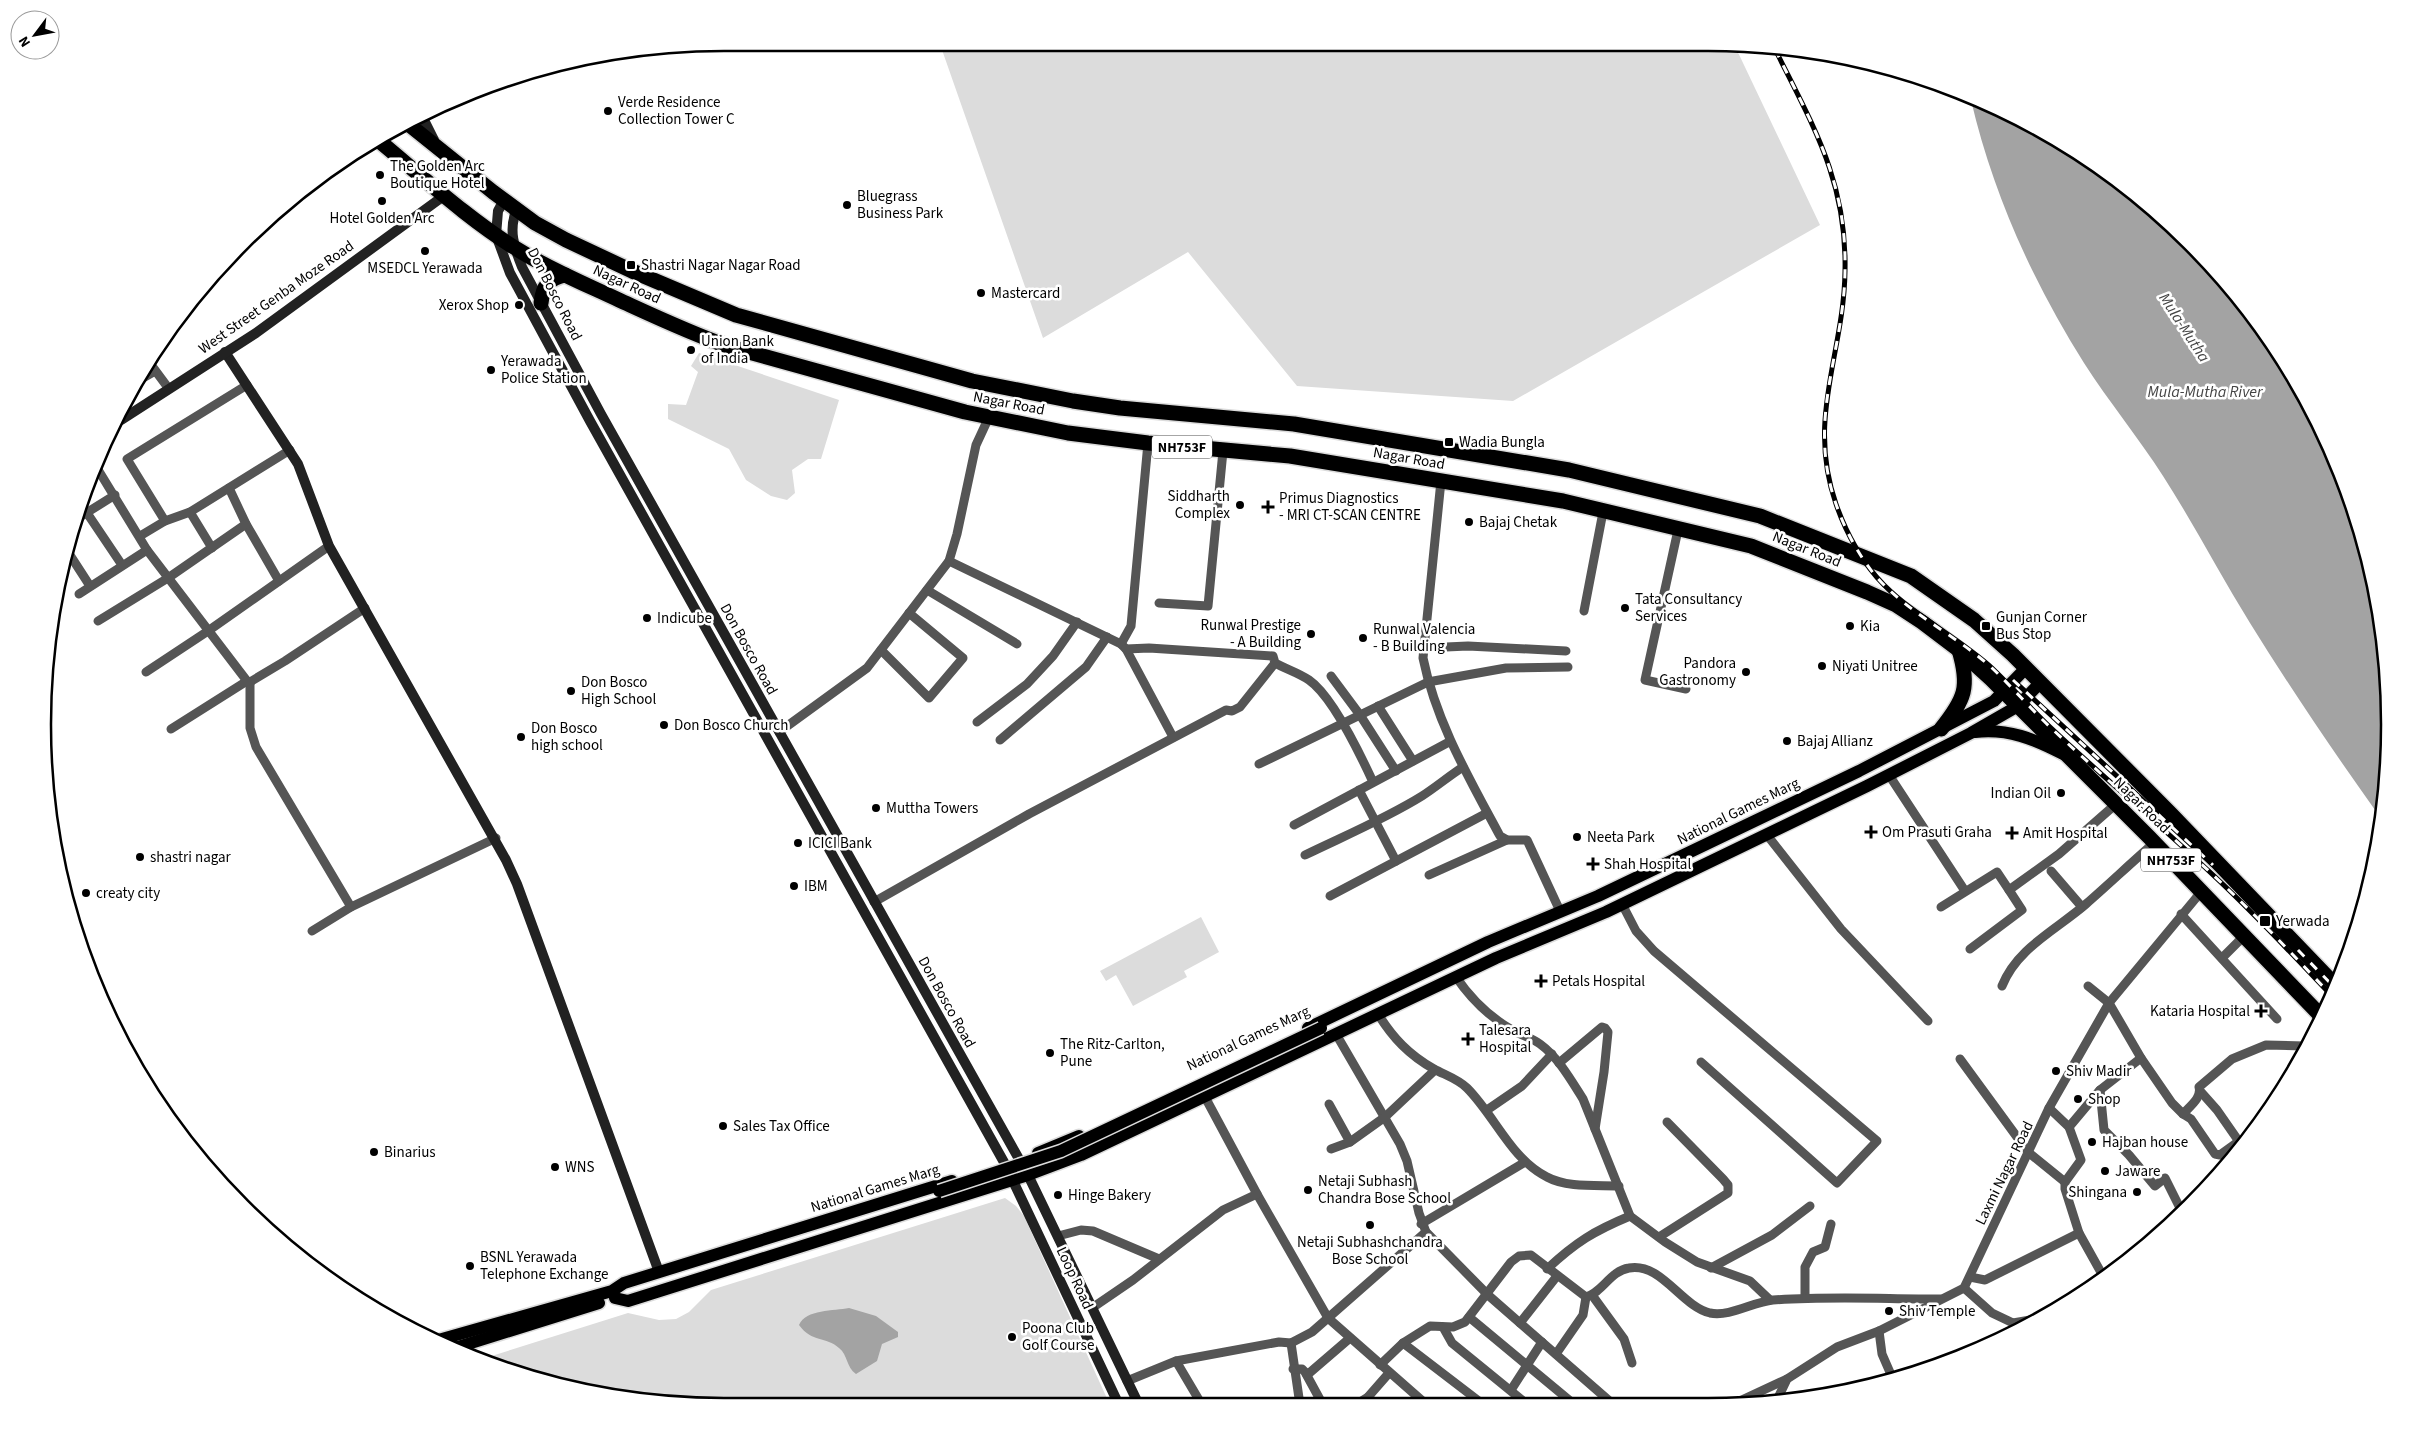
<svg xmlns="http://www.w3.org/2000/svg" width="2432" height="1449" viewBox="0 0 2432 1449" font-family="'Source Sans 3',sans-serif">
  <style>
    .green { fill: #dcdcdc }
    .water { fill: #a3a3a3 }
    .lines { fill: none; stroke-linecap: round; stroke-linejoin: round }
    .primary-casing { stroke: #dbdbdb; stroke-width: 15 }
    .highway-casing { stroke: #dbdbdb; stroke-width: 18 }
    .street { stroke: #555; stroke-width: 9 }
    .secondary { stroke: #222; stroke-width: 10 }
    .primary { stroke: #000; stroke-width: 12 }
    .highway { stroke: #000; stroke-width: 15 }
    .rail-casing { stroke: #000; stroke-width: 5 }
    .rail { stroke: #fff; stroke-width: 3; stroke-dasharray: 9; stroke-linecap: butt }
    .primary-bridge-casing { stroke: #dbdbdb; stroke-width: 15; stroke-linecap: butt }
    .primary-bridge { stroke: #000; stroke-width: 12 }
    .poi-dot { fill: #000; stroke: #fff; stroke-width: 2 }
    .labels { text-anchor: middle; stroke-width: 5; stroke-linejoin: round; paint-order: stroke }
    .shield { fill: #fff; stroke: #4c4c4c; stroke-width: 1 }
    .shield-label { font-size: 14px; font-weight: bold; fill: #000 }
    .poi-label { font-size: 15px; fill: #000; stroke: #fff; text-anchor: start }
    .street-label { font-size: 15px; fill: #000; stroke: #fff }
    .water-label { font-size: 16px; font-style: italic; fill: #444; stroke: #fff }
    .rim { fill: none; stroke: #000; stroke-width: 2.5 }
  </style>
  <rect width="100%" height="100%" fill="#fff"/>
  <g class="green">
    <path d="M1734 44 1820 225 1513 401 1297 386 1188 252 1043 338 941 47Z"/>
    <path d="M699 353 839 400 821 459H808L792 470 795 493 787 500 771 496 746 480 729 449 668 419V404L686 405 698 372 691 366Z"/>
    <path d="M1201 917 1219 952 1184 971 1187 977 1133 1006 1116 975 1106 981 1100 971Z"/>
    <path d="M1005 1198 1016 1206 1024 1216 1110 1405H680L505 1370 482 1359 628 1313 659 1320 676 1319 689 1312 711 1290Z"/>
  </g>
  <g class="water">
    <path d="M1971 100 2087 158 2190 242 2275 346 2338 464 2376 592 2389 725 2380 817C2335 754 2291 689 2250 623 2220 575 2194 524 2163 476 2138 437 2109 402 2084 363 2033 282 1993 194 1971 100Z"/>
    <path d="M849 1308 876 1316 898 1332V1337L882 1344 877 1361 856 1374C846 1367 848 1355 839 1348 826 1336 812 1343 799 1325 806 1309 834 1311 849 1308Z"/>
  </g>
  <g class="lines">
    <g class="primary-casing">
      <g id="primary">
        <path d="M1975 732C2008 728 2034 739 2063 754"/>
        <path d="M1308 1028 1488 942 1598 896 1859 771 1994 701 2026 668"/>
        <path d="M1038 1153 1079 1136"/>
        <path d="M615 1298 628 1301 1028 1175 1081 1155 1496 958 1606 912 1867 786 1971 733 2018 706 2040 683"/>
        <path d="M442 1339 612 1291 624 1283 952 1181"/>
        <path d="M458 1347 599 1303"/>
      </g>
    </g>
    <g class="highway-casing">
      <g id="highway">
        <path d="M407 123 493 192 535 223 566 240 632 271 736 315 972 381 1073 401 1120 408 1294 424 1569 470 1760 516 1911 576 1974 620 2013 655 2171 814 2337 987"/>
        <path d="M378 140C424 178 469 220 520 251 551 270 585 284 619 300 654 316 690 333 727 346L965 412 1068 433 1148 443 1290 456 1563 501 1751 546 1867 592 1896 605 1922 622 1959 650 1991 679 2149 837 2321 1016"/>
        <path d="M541 303C543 286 548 279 565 275"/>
        <path d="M1941 729C1965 699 1970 687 1959 650"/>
      </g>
    </g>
    <g class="street">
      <path d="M149 362 169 389"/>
      <path d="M141 379 155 371"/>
      <path d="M97 468 147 550 247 681 250 682 285 661 365 608"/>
      <path d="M1441 481 1423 658C1436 722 1469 778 1500 836L1507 840H1527L1560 911"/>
      <path d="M229 488 246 524 279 581"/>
      <path d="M190 512 212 548"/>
      <path d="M87 513 122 565"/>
      <path d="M75 520 115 495"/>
      <path d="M165 521 127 459 247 385"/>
      <path d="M1678 530 1645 680 1686 689"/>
      <path d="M140 536 165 521 190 512 290 450"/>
      <path d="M68 552 90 586"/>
      <path d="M949 561 1121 644 1126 649 1173 737"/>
      <path d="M927 590 1017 644"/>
      <path d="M79 594 147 550"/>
      <path d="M1159 603 1208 606 1223 451"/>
      <path d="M1584 611 1603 512"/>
      <path d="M98 621 168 578 246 524"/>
      <path d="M1121 644 1131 626 1148 443"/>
      <path d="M1424 648 1468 646 1566 651"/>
      <path d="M1126 649 1149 648 1273 656 1275 663C1286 669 1299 673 1309 680 1332 696 1361 756 1373 782"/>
      <path d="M881 650 929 698 963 658 909 613"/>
      <path d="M146 672 208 631 329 546"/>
      <path d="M1331 676 1360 715 1396 771"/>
      <path d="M250 682V728L256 747 351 907"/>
      <path d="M1378 706 1413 761"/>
      <path d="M977 722 1027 684 1053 656 1077 622"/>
      <path d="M171 729 247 681"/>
      <path d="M779 732 867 668 949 561 957 534 976 445 989 417"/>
      <path d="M1000 740 1086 667 1107 637"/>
      <path d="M1259 764 1428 682 1506 668 1568 667"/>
      <path d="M1889 775 1965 891"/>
      <path d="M1359 790 1396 861"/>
      <path d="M1294 825 1449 742"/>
      <path d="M1767 835 1841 929 1928 1021"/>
      <path d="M1305 855C1344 836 1385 819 1422 796 1436 787 1449 776 1463 767"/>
      <path d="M2051 871 2082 907"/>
      <path d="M1429 875 1507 840"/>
      <path d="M1330 896 1487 813"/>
      <path d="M874 902 1029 814 1226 710 1232 711 1240 707 1275 663"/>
      <path d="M1622 904 1636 931 1654 951 1877 1141 1837 1183 1701 1062"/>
      <path d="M1941 907 1997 872 2009 890"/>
      <path d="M2181 914 2277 1019"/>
      <path d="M312 931 351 907 496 838"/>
      <path d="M1970 949 2022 910 2009 890 2059 854 2116 804"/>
      <path d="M2222 958 2244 936"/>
      <path d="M1456 977C1471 999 1488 1016 1512 1030 1521 1035 1532 1038 1540 1044 1558 1057 1571 1080 1583 1099L1630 1216 1665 1242 1697 1262 1750 1281 1770 1300"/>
      <path d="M2002 986C2017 948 2056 930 2086 904 2109 884 2131 863 2154 843"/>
      <path d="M2088 986 2109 1003 2141 1058 2172 1103 2183 1114 2191 1119 2215 1154 2220 1155 2238 1142"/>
      <path d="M1378 1014C1393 1038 1409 1055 1434 1069 1445 1075 1458 1079 1467 1088 1495 1116 1511 1159 1547 1177 1567 1188 1597 1185 1619 1186"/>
      <path d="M1336 1034 1400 1144 1407 1161 1419 1213 1426 1232 1488 1295 1614 1405"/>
      <path d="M1960 1059 2028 1152 2065 1182"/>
      <path d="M1559 1063 1602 1027 1605 1028 1608 1032 1604 1072 1595 1129"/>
      <path d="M2100 1090 2104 1130 2129 1155 2155 1186 2165 1178 2181 1210"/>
      <path d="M2201 1092 2217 1110 2240 1143"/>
      <path d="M1205 1097 1257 1194 1328 1318 1427 1405"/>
      <path d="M1329 1104 1350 1142"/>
      <path d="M2049 1108 2069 1127 2081 1160 2065 1182V1189L2079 1233 2103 1276"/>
      <path d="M1487 1110 1522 1086 1552 1054"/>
      <path d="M2183 1114C2190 1106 2202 1098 2199 1087L2232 1059 2266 1045 2305 1046"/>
      <path d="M2069 1127 2100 1090 2141 1058"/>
      <path d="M1331 1149 1350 1142 1385 1117 1435 1070"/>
      <path d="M1421 1224 1525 1162"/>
      <path d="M1058 1236 1081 1230 1093 1231 1159 1259"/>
      <path d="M1659 1237 1728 1193V1185L1723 1179 1667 1122"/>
      <path d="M1711 1268 1772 1235 1810 1206"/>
      <path d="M1547 1269C1576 1242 1594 1231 1630 1216"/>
      <path d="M1970 1277 1985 1280 2079 1233"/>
      <path d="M1964 1288 1992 1313 2013 1323 2042 1318"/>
      <path d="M1592 1295 1624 1339 1632 1363"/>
      <path d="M1805 1298V1267L1813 1252 1825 1247 1831 1224"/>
      <path d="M1092 1308 1133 1280 1223 1210 1257 1194"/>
      <path d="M1469 1317 1575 1405"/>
      <path d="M1520 1323 1557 1276"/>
      <path d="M1443 1327 1452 1343 1528 1405"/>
      <path d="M1879 1331 1882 1354 1892 1377"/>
      <path d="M1291 1343 1300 1405"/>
      <path d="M1403 1343 1484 1405"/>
      <path d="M1556 1354 1583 1315 1586 1297"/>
      <path d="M1176 1361 1202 1405"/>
      <path d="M1380 1365 1403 1343 1430 1326 1453 1327 1465 1322 1511 1262 1519 1256 1531 1255 1586 1297C1603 1292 1610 1271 1629 1268 1661 1262 1681 1306 1710 1313 1730 1317 1753 1302 1773 1300 1828 1296 1884 1299 1940 1299"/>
      <path d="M1293 1369H1302L1305 1372 1323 1405"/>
      <path d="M1307 1375 1350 1338"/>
      <path d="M1127 1381 1176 1361 1279 1342 1291 1343 1312 1332 1426 1232"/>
      <path d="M1511 1390 1542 1342"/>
      <path d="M1368 1397 1377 1405"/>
      <path d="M1777 1400 1787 1379 1837 1347 1879 1331 1964 1288 2049 1108 2109 1003 2201 892"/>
      <path d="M1355 1405 1368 1397 1389 1373"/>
      <path d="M1731 1405 1787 1379"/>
    </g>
    <g class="secondary">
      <path d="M421 114 434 140"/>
      <path d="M504 200 498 211 496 235 510 273 590 421 1005 1164 1119 1405"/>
      <path d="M517 209C508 229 514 247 522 267L601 414 1028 1175 1139 1405"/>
      <path d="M225 352 298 464 329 546 506 860 517 884 659 1272"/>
      <path d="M121 420 256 333 445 195"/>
    </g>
    <use href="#primary" class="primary"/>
    <use href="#highway" class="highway"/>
    <g class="rail-casing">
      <g id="rail">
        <path d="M1775 49C1813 126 1847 181 1845 271 1844 354 1806 418 1836 504 1846 533 1863 564 1884 585 1916 617 1959 638 1992 668 2012 687 2030 708 2050 727 2103 777 2159 824 2212 874 2254 913 2293 955 2332 996"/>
        <path d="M2013 680 2213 865"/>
        <path d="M2298 950 2336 989"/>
      </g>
    </g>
    <use href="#rail" class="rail"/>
    <g class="primary-bridge-casing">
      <path id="primary-bridge" d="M939 1191 1061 1151 1321 1028"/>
    </g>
    <use href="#primary-bridge" class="primary-bridge"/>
  </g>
  <g class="poi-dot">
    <circle cx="608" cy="111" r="5"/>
    <circle cx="380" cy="175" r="5"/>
    <circle cx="382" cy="201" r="5"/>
    <circle cx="847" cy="205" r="5"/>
    <circle cx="425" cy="251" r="5"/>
    <rect x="626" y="260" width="10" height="10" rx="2.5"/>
    <circle cx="981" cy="293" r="5"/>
    <circle cx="519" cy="305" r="5"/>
    <circle cx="691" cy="350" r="5"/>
    <circle cx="491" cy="370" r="5"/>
    <rect x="1444" y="437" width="10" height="10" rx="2.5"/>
    <circle cx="1240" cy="505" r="5"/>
    <path d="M1265.5 499.5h5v5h5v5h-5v5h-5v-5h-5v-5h5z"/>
    <circle cx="1469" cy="522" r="5"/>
    <circle cx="1625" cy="608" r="5"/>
    <circle cx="647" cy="618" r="5"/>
    <circle cx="1850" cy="626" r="5"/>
    <rect x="1981" y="621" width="10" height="10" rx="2.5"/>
    <circle cx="1311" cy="634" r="5"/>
    <circle cx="1363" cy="638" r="5"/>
    <circle cx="1822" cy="666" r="5"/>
    <circle cx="1746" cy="672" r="5"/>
    <circle cx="571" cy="691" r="5"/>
    <circle cx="664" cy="725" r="5"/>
    <circle cx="521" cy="737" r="5"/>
    <circle cx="1787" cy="741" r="5"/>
    <circle cx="2061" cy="793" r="5"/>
    <circle cx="876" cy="808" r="5"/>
    <path d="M1868.5 824.5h5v5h5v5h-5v5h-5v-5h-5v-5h5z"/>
    <path d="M2009.5 825.5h5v5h5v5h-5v5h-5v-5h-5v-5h5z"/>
    <circle cx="1577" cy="837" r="5"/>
    <circle cx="798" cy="843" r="5"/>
    <circle cx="140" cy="857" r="5"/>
    <path d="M1590.5 856.5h5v5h5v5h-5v5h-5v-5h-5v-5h5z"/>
    <circle cx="794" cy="886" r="5"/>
    <circle cx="86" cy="893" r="5"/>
    <rect x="2259" y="915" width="12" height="12" rx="2.5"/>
    <path d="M1538.5 973.5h5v5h5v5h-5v5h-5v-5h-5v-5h5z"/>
    <path d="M2258.5 1003.5h5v5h5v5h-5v5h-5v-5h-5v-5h5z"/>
    <path d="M1465.5 1031.5h5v5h5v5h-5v5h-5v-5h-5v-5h5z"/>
    <circle cx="1050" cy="1053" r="5"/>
    <circle cx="2056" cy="1071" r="5"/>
    <circle cx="2078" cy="1099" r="5"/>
    <circle cx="723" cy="1126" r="5"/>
    <circle cx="2092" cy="1142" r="5"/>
    <circle cx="374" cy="1152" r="5"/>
    <circle cx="555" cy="1167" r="5"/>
    <circle cx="2105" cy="1171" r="5"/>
    <circle cx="1308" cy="1190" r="5"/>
    <circle cx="2137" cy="1192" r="5"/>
    <circle cx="1058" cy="1195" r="5"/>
    <circle cx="1370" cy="1225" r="5"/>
    <circle cx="470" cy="1266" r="5"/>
    <circle cx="1889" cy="1311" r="5"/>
    <circle cx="1012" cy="1337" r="5"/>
  </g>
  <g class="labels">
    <g class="shield">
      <rect x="1152" y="435.5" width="60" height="23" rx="4"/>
      <rect x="2141" y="848.5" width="60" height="23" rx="4"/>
    </g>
    <g class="shield-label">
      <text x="1182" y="452">NH753F</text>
      <text x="2171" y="865">NH753F</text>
    </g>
    <g class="poi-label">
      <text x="618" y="107">Verde Residence<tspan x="618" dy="17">Collection Tower C</tspan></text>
      <text x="390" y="171">The Golden Arc<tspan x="390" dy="17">Boutique Hotel</tspan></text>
      <text x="857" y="201">Bluegrass<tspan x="857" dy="17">Business Park</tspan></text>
      <text x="382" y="223" text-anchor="middle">Hotel Golden Arc</text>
      <text x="641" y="270">Shastri Nagar Nagar Road</text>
      <text x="425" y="273" text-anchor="middle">MSEDCL Yerawada</text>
      <text x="991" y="298">Mastercard</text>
      <text x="509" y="310" text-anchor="end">Xerox Shop</text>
      <text x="701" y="346">Union Bank<tspan x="701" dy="17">of India</tspan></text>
      <text x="501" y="366">Yerawada<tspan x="501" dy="17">Police Station</tspan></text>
      <text x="1459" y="447">Wadia Bungla</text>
      <text x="1230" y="501" text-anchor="end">Siddharth<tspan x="1230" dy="17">Complex</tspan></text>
      <text x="1279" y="503">Primus Diagnostics<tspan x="1279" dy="17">- MRI CT-SCAN CENTRE</tspan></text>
      <text x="1479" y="527">Bajaj Chetak</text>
      <text x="1635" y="604">Tata Consultancy<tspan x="1635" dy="17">Services</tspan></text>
      <text x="1996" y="622">Gunjan Corner<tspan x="1996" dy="17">Bus Stop</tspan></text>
      <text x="657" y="623">Indicube</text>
      <text x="1301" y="630" text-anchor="end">Runwal Prestige<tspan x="1301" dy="17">- A Building</tspan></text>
      <text x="1860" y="631">Kia</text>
      <text x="1373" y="634">Runwal Valencia<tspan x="1373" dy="17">- B Building</tspan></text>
      <text x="1736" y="668" text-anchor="end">Pandora<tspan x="1736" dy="17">Gastronomy</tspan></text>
      <text x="1832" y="671">Niyati Unitree</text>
      <text x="581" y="687">Don Bosco<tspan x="581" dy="17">High School</tspan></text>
      <text x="674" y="730">Don Bosco Church</text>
      <text x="531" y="733">Don Bosco<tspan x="531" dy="17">high school</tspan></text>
      <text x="1797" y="746">Bajaj Allianz</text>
      <text x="2051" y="798" text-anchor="end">Indian Oil</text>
      <text x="886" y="813">Muttha Towers</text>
      <text x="1882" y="837">Om Prasuti Graha</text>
      <text x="2023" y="838">Amit Hospital</text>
      <text x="1587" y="842">Neeta Park</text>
      <text x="808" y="848">ICICI Bank</text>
      <text x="150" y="862">shastri nagar</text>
      <text x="1604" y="869">Shah Hospital</text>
      <text x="804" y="891">IBM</text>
      <text x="96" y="898">creaty city</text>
      <text x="2276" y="926">Yerwada</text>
      <text x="1552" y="986">Petals Hospital</text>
      <text x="2250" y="1016" text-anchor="end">Kataria Hospital</text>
      <text x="1479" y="1035">Talesara<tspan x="1479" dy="17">Hospital</tspan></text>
      <text x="1060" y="1049">The Ritz-Carlton,<tspan x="1060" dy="17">Pune</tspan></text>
      <text x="2066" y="1076">Shiv Madir</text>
      <text x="2088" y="1104">Shop</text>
      <text x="733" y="1131">Sales Tax Office</text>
      <text x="2102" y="1147">Hajban house</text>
      <text x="384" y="1157">Binarius</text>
      <text x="565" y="1172">WNS</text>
      <text x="2115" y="1176">Jaware</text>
      <text x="1318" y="1186">Netaji Subhash<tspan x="1318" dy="17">Chandra Bose School</tspan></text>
      <text x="2127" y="1197" text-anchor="end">Shingana</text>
      <text x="1068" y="1200">Hinge Bakery</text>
      <text x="1370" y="1247" text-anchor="middle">Netaji Subhashchandra<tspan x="1370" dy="17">Bose School</tspan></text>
      <text x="480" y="1262">BSNL Yerawada<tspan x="480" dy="17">Telephone Exchange</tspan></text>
      <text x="1899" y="1316">Shiv Temple</text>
      <text x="1022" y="1333">Poona Club<tspan x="1022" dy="17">Golf Course</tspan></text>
    </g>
    <g class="street-label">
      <text transform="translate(627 284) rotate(25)" y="5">Nagar Road</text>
      <text transform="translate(555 294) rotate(63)" y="5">Don Bosco Road</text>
      <text transform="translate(276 297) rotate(-35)" y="5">West Street Genba Moze Road</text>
      <text transform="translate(1009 403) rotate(11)" y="5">Nagar Road</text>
      <text transform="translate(1409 458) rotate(10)" y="5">Nagar Road</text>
      <text transform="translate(1807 549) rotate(22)" y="5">Nagar Road</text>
      <text transform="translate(749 649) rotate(61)" y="5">Don Bosco Road</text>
      <text transform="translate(2142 805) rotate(45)" y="5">Nagar Road</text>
      <text transform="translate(1738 811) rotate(-26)" y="5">National Games Marg</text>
      <text transform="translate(947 1002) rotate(61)" y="5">Don Bosco Road</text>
      <text transform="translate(1248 1038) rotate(-25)" y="5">National Games Marg</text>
      <text transform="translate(2004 1173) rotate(-64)" y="5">Laxmi Nagar Road</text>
      <text transform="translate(875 1188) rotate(-17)" y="5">National Games Marg</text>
      <text transform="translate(1075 1278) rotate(65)" y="5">Loop Road</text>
    </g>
    <g class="water-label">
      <text transform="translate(2185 327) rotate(57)" y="6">Mula-Mutha</text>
      <text x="2205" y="397">Mula-Mutha River</text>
    </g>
  </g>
  <path d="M0 0H2432V1449H0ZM724 51H1708A673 673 0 0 1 2381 724V725A673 673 0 0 1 1708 1398H724A673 673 0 0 1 51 725V724A673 673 0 0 1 724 51Z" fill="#fff" fill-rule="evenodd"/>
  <path class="rim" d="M724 51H1708A673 673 0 0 1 2381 724V725A673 673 0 0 1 1708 1398H724A673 673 0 0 1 51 725V724A673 673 0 0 1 724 51Z"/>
  <g transform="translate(35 35) rotate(238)"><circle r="24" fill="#ffffff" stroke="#999999"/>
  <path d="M0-4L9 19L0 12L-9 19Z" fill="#000000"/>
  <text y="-8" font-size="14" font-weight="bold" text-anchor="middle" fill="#000000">N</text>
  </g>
</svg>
